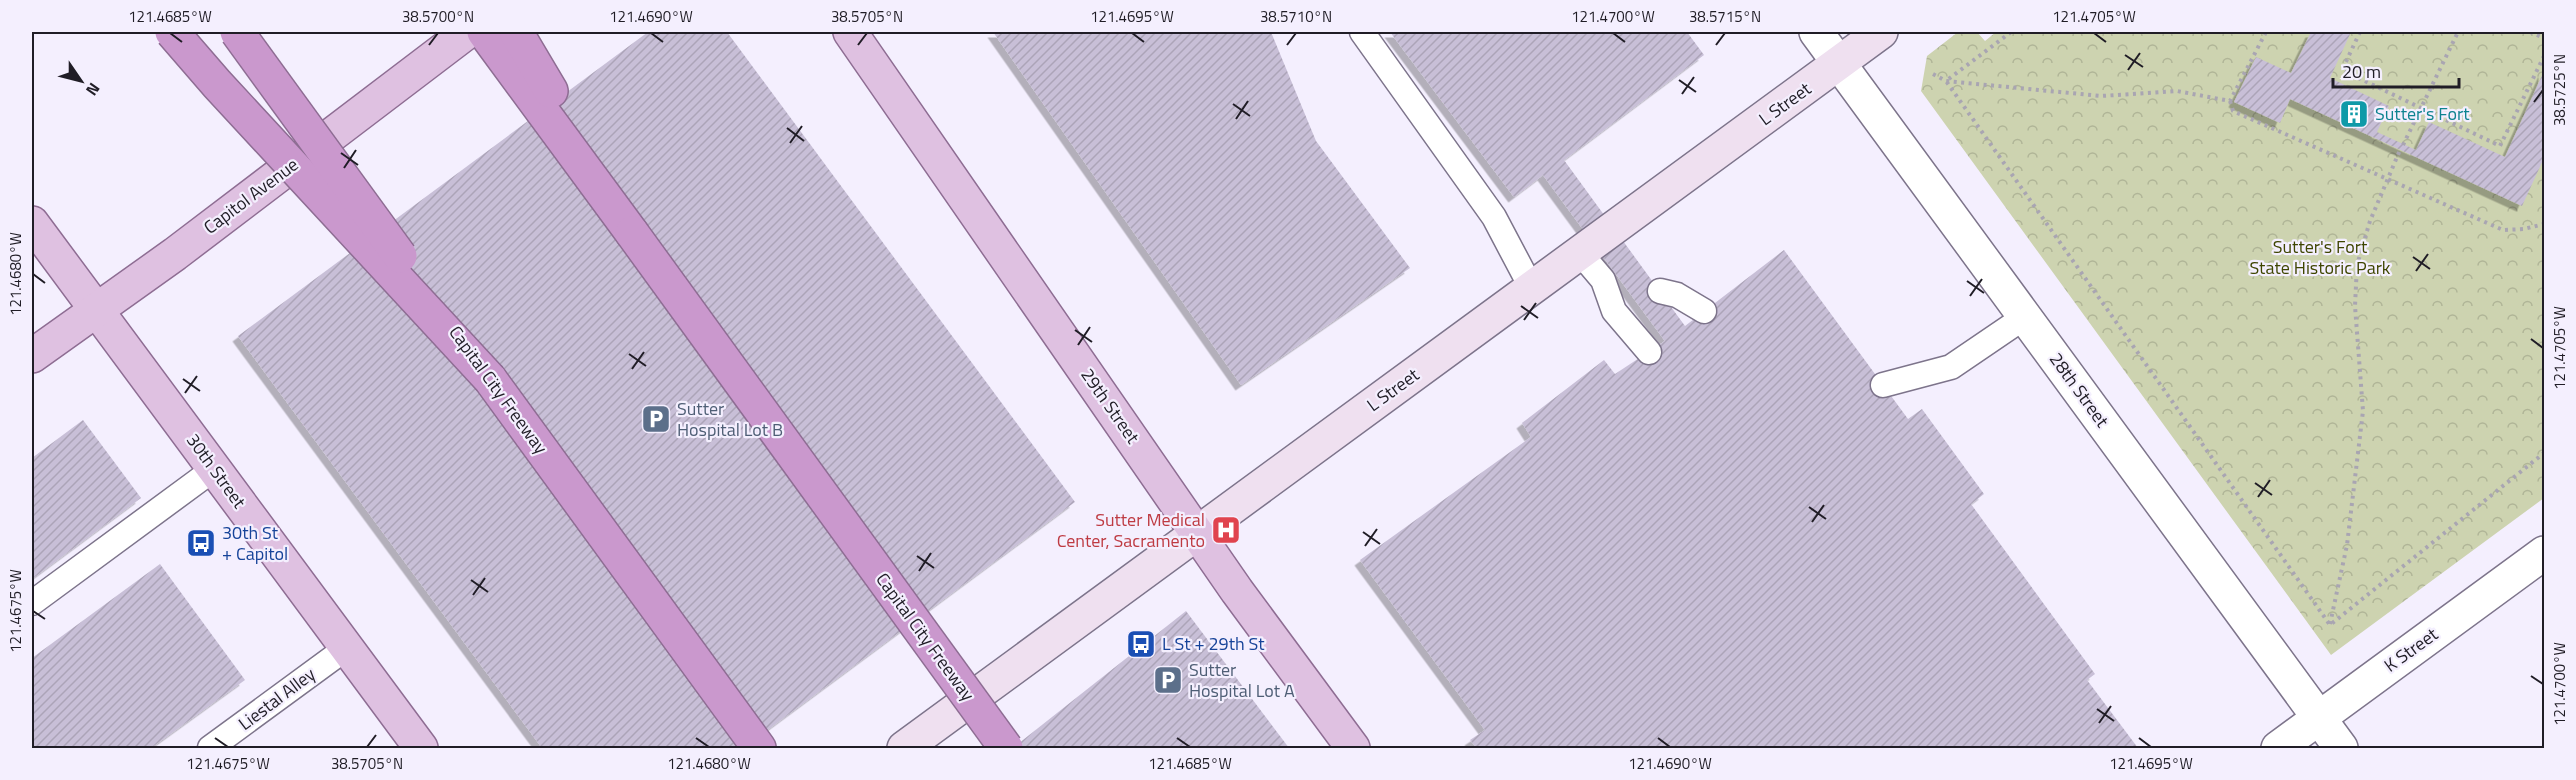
<svg xmlns="http://www.w3.org/2000/svg" width="2576" height="780" viewBox="0 0 2576 780" font-family="'Titillium Web',sans-serif">
  <style>
    .forest { fill: url(#forest-crowns) }
    .building { fill: url(#building-hatch); filter: url(#shadow) }
    .lines { fill: none; stroke-linecap: round; stroke-linejoin: round }
    .service-casing { stroke: #7d748b; stroke-width: 27 }
    .minor-casing { stroke: #7d748b; stroke-width: 36 }
    .secondary-casing { stroke: #7d748b; stroke-width: 36 }
    .primary-casing { stroke: #8e6d93; stroke-width: 36 }
    .motorway-casing { stroke: #8e6d93; stroke-width: 36 }
    .path { stroke: #a9a5b2; stroke-width: 4; stroke-dasharray: 3 4.5; stroke-linecap: butt }
    .service { stroke: #fff; stroke-width: 24 }
    .minor { stroke: #fff; stroke-width: 33 }
    .secondary { stroke: #efe0f0; stroke-width: 33 }
    .primary { stroke: #dfc1e1; stroke-width: 33 }
    .motorway { stroke: #ca98cd; stroke-width: 33 }
    .motorway-bridge-casing { stroke: #8e6d93; stroke-width: 36; stroke-linecap: butt }
    .motorway-bridge { stroke: #ca98cd; stroke-width: 33 }
    .ticks { fill: none; stroke: #201d26; stroke-width: 2 }
    .labels { text-anchor: middle; stroke-width: 4.5; stroke-linejoin: round; paint-order: stroke }
    .street-label { font-size: 18px; fill: #201d26; stroke: #f4effe }
    .culture-label { font-size: 18px; fill: #0d838f; stroke: #f4effe; text-anchor: start }
    .park-label { font-size: 18px; fill: #3e4500; stroke: #f4effe }
    .service-label { font-size: 18px; fill: #4e5e75; stroke: #f4effe; text-anchor: start }
    .health-label { font-size: 18px; fill: #be3a42; stroke: #f4effe; text-anchor: end }
    .transit-label { font-size: 18px; fill: #164399; stroke: #f4effe; text-anchor: start }
    .neatline { fill: none; stroke: #201d26; stroke-width: 2 }
    .ticks-label { font-size: 15px; text-anchor: middle; fill: #201d26 }
  </style>
  <defs>
    <pattern id="forest-crowns" width="20" height="18" patternUnits="userSpaceOnUse" patternTransform="scale(1.5)"><rect width="20" height="18" fill="#cdd3b0"/><path d="M2 6a3 3 0 1 1 6 0M12 15a3 3 0 1 1 6 0" fill="none" stroke="#b0b597"/></pattern>
    <pattern id="building-hatch" width="6" height="6" patternUnits="userSpaceOnUse" patternTransform="scale(1.5)"><rect width="6" height="6" fill="#c8bfd7"/><path d="M-1 1l2-2M0 6l6-6M5 7l2-2" fill="none" stroke="#aca4b8"/></pattern>
    <filter id="shadow"><feDropShadow dx="-5.5" dy="5.5" stdDeviation="0" flood-color="#0004"/></filter>
  </defs>
  <rect width="100%" height="100%" fill="#f4effe"/>
  <path class="forest" d="M1958 32H1977L1985 41 1996 32H2544V498L2331 655 1921 91 1927 56Z"/>
  <g class="building">
    <path d="M648 32H727L1075 502 743 748H542L238 336Z"/>
    <path d="M993 32H1271L1316 141 1410 268 1241 385Z"/>
    <path d="M1390 32H1687L1704 55 1564 160 1685 326 1784 250 1908 419 1922 409 1984 494 1971 504 2095 674 2087 680 2138 748H1477L1470 740 1485 730 1360 560 1531 437 1522 423 1604 360 1615 374 1665 341 1543 175 1514 197Z"/>
    <path d="M2311 32H2351L2330 78 2389 106 2377 132 2416 150 2429 122 2505 157 2544 71V158L2522 206 2290 99 2280 123 2234 102 2256 57 2291 73Z"/>
    <path d="M83 420 141 498 32 579V458Z"/>
    <path d="M160 564 245 680 151 748H32V658Z"/>
    <path d="M1186 611 1289 748H1013Z"/>
  </g>
  <g class="lines">
    <g class="service-casing">
      <g id="service">
        <path d="M1362 32 1494 217 1532 289"/>
        <path d="M1581 254 1603 280 1614 311 1649 352"/>
        <path d="M1660 291 1677 295 1704 311"/>
        <path d="M1883 385 1951 367 2026 316"/>
        <path d="M32 603 214 469"/>
        <path d="M210 748 345 649"/>
      </g>
    </g>
    <g class="minor-casing">
      <g id="minor">
        <path d="M1816 32 2341 748"/>
        <path d="M2278 748 2544 553"/>
      </g>
    </g>
    <g class="secondary-casing">
      <path id="secondary" d="M904 748 1881 32"/>
    </g>
    <g class="primary-casing">
      <g id="primary">
        <path d="M850 32 1237 591 1353 748"/>
        <path d="M32 223 421 748"/>
        <path d="M32 356 175 254 467 32"/>
      </g>
    </g>
    <g class="motorway-casing">
      <g id="motorway">
        <path d="M484 32 632 233"/>
        <path d="M516 32 551 91"/>
        <path d="M490 379 759 748"/>
      </g>
    </g>
    <g class="path">
      <path d="M2011 32 1946 81 2330 625 2544 453"/>
      <path d="M2360 32 2342 70 2500 146 2544 56"/>
      <path d="M2530 32 2544 38"/>
      <path d="M1933 74 1946 81 2101 96 2177 91 2230 101 2266 32"/>
      <path d="M2230 101 2233 111 2503 230 2524 229 2544 224"/>
      <path d="M2403 145 2458 32"/>
      <path d="M2330 624 2347 545 2363 411 2355 306 2357 265 2370 221 2400 150"/>
    </g>
    <use href="#service" class="service"/>
    <use href="#minor" class="minor"/>
    <use href="#secondary" class="secondary"/>
    <use href="#primary" class="primary"/>
    <use href="#motorway" class="motorway"/>
    <g class="motorway-bridge-casing">
      <g id="motorway-bridge">
        <path d="M172 32 217 84 490 379"/>
        <path d="M237 32 400 256"/>
        <path d="M632 233 1006 748"/>
      </g>
    </g>
    <use href="#motorway-bridge" class="motorway-bridge"/>
  </g>
  <path class="ticks" d="M170 33 182 42M651 33 663 42M1132 33 1144 42M1613 33 1625 42M2094 33 2106 42M429 45 438 33M858 45 867 33M1287 45 1296 33M1716 45 1725 33M2125 55 2143 67M2128 70 2140 53M1679 80 1696 92M1682 94 1694 77M2534 102 2543 90M1233 104 1250 116M1236 119 1248 101M787 128 804 141M790 143 802 126M341 153 358 165M344 168 356 150M2413 257 2430 269M2416 271 2428 254M33 274 45 283M1967 281 1984 293M1970 296 1982 279M1521 306 1538 318M1524 320 1536 303M1075 330 1092 342M2531 339 2543 348M1078 345 1090 327M629 354 646 366M632 369 644 352M183 379 200 391M185 393 197 376M2255 483 2272 495M2258 497 2270 480M1809 507 1826 519M1812 522 1824 505M1363 532 1380 544M1365 546 1377 529M917 556 934 568M919 571 931 553M471 580 488 592M473 595 485 578M33 611 45 619M2531 676 2543 684M2097 709 2114 721M2099 723 2111 706M215 738 228 747M696 738 709 747M1177 738 1190 747M1658 738 1670 747M2139 738 2151 747M367 747 376 735"/>
  <defs>
    <g id="building-square" transform="scale(1.5)"><rect x="-9" y="-9" width="18" height="18" rx="4" fill="#0f9aa8" stroke="#f4effe"/><path d="M-4-6H4V6H1V3H-1V6H-4ZM-2.5-4.3h1.7v1.8h-1.7ZM.8-4.3h1.7v1.8H.8ZM-2.5-1h1.7V.8h-1.7ZM.8-1h1.7V.8H.8Z" fill="#fff"/></g>
    <g id="parking-square" transform="scale(1.5)"><rect x="-9" y="-9" width="18" height="18" rx="4" fill="#5c6f8a" stroke="#f4effe"/><path d="M-3.5-5.5H1a3.5 3.5 0 0 1 0 7H-1V5.5H-3.5ZM-1-3.4V-.6H.8a1.4 1.4 0 0 0 0-2.8Z" fill="#fff"/></g>
    <g id="hospital-square" transform="scale(1.5)"><rect x="-9" y="-9" width="18" height="18" rx="4" fill="#e0444e" stroke="#f4effe"/><path d="M-5-5h3v3.5h4V-5h3V5h-3V1.5h-4V5h-3Z" fill="#fff"/></g>
    <g id="bus-square" transform="scale(1.5)"><rect x="-9" y="-9" width="18" height="18" rx="4" fill="#1a4fb4" stroke="#f4effe"/><path d="M-5-6H5V4H4V6H2V4H-2V6H-4V4H-5ZM-3.5-4V0h7V-4ZM-3.5 1.2v1.5H-2V1.2ZM2 1.2v1.5H3.5V1.2Z" fill="#fff"/></g>
  </defs>
  <g fill-rule="evenodd">
    <use href="#building-square" x="2354" y="114"/>
    <use href="#parking-square" x="656" y="419"/>
    <use href="#hospital-square" x="1226" y="530"/>
    <use href="#bus-square" x="201" y="543"/>
    <use href="#bus-square" x="1141" y="644"/>
    <use href="#parking-square" x="1168" y="680"/>
  </g>
  <g class="labels">
    <g class="street-label">
      <text transform="translate(1785 104) rotate(-36)" y="6">L Street</text>
      <text transform="translate(251 196) rotate(-37)" y="6">Capitol Avenue</text>
      <text transform="translate(498 390) rotate(54)" y="6">Capital City Freeway</text>
      <text transform="translate(1393 390) rotate(-36)" y="6">L Street</text>
      <text transform="translate(2079 390) rotate(54)" y="6">28th Street</text>
      <text transform="translate(1110 406) rotate(55)" y="6">29th Street</text>
      <text transform="translate(216 471) rotate(54)" y="6">30th Street</text>
      <text transform="translate(925 637) rotate(54)" y="6">Capital City Freeway</text>
      <text transform="translate(2411 650) rotate(-36)" y="6">K Street</text>
      <text transform="translate(277 699) rotate(-37)" y="6">Liestal Alley</text>
    </g>
    <g class="culture-label">
      <text x="2375" y="120">Sutter's Fort</text>
    </g>
    <g class="park-label">
      <text x="2320" y="253">Sutter's Fort<tspan x="2320" dy="21">State Historic Park</tspan></text>
    </g>
    <g class="service-label">
      <text x="677" y="415">Sutter<tspan x="677" dy="21">Hospital Lot B</tspan></text>
      <text x="1189" y="676">Sutter<tspan x="1189" dy="21">Hospital Lot A</tspan></text>
    </g>
    <g class="health-label">
      <text x="1205" y="526">Sutter Medical<tspan x="1205" dy="21">Center, Sacramento</tspan></text>
    </g>
    <g class="transit-label">
      <text x="222" y="539">30th St<tspan x="222" dy="21">+ Capitol</tspan></text>
      <text x="1162" y="650">L St + 29th St</text>
    </g>
  </g>
  <rect width="2576" height="780" fill="none" stroke="#f4effe" stroke-width="66"/>
  <g transform="translate(81 81) rotate(125)" stroke="#f4effe" stroke-width="4.5" paint-order="stroke">
  <path d="M0-4.5L10 22L0 15L-10 22Z" fill="#201d26"/>
  <text y="-9" font-size="16" font-weight="bold" text-anchor="middle" fill="#201d26">N</text>
  </g>
  <path d="M2333 78v9h126v-9" fill="none" stroke="#201d26" stroke-width="3"/>
  <text x="2342" y="78" font-size="18" fill="#201d26" stroke="#f4effe" stroke-width="4.5" paint-order="stroke">20 m</text>
  <rect x="33" y="33" width="2510" height="714" class="neatline"/>
  <g class="ticks-label">
    <text x="170" y="22">121.4685°W</text>
    <text x="438" y="22">38.5700°N</text>
    <text x="651" y="22">121.4690°W</text>
    <text x="867" y="22">38.5705°N</text>
    <text x="1132" y="22">121.4695°W</text>
    <text x="1296" y="22">38.5710°N</text>
    <text x="1613" y="22">121.4700°W</text>
    <text x="1725" y="22">38.5715°N</text>
    <text x="2094" y="22">121.4705°W</text>
    <text transform="translate(2560 90) rotate(-90)" y="5">38.5725°N</text>
    <text transform="translate(16 274) rotate(-90)" y="5">121.4680°W</text>
    <text transform="translate(2560 348) rotate(-90)" y="5">121.4705°W</text>
    <text transform="translate(16 611) rotate(-90)" y="5">121.4675°W</text>
    <text transform="translate(2560 684) rotate(-90)" y="5">121.4700°W</text>
    <text x="228" y="769">121.4675°W</text>
    <text x="367" y="769">38.5705°N</text>
    <text x="709" y="769">121.4680°W</text>
    <text x="1190" y="769">121.4685°W</text>
    <text x="1670" y="769">121.4690°W</text>
    <text x="2151" y="769">121.4695°W</text>
  </g>
</svg>
